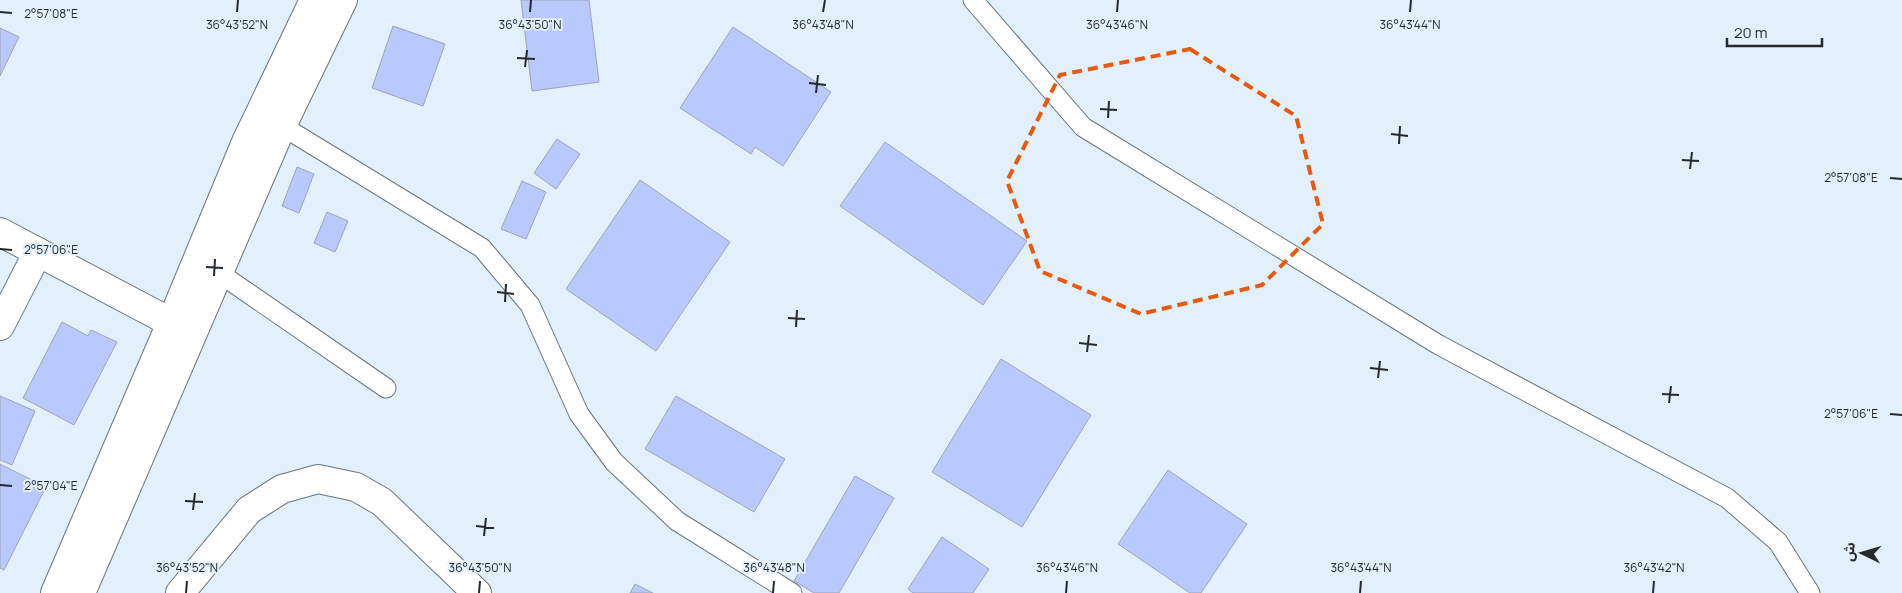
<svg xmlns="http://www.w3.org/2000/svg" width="1902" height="593" viewBox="0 0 1902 593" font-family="Manrope,'Noto Sans Arabic',sans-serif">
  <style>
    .building { fill: #b9c8fd; stroke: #a0a4b2 }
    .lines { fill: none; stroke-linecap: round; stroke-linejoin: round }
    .service-casing { stroke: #68747e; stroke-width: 21 }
    .minor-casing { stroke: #68747e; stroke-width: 30 }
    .secondary-casing { stroke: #68747e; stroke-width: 30 }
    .service { stroke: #fff; stroke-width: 19 }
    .minor { stroke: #fff; stroke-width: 28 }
    .secondary { stroke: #fff; stroke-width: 28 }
    .marked { fill: none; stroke: #e8590c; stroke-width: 4; stroke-dasharray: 10 6; stroke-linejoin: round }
    .ticks { fill: none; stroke: #24292d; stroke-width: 2 }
    .ticks-label { font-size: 12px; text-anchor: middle; fill: #24292d; stroke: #e2f0fb; stroke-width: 4; stroke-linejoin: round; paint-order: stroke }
  </style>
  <rect width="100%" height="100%" fill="#e2f0fb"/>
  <g class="building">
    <path d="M521 0H589L599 82 532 91Z"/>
    <path d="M393 26 445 44 423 106 372 88Z"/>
    <path d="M733 27 831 92 783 166 755 147 751 154 680 108Z"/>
    <path d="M0 28 19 37 0 76Z"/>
    <path d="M557 139 580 154 556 189 534 173Z"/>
    <path d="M885 142 1027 241 983 305 840 206Z"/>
    <path d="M297 167 314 174 299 213 282 206Z"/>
    <path d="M640 180 730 242 656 351 566 289Z"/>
    <path d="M522 181 546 192 526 239 501 229Z"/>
    <path d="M327 212 348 221 335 252 314 243Z"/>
    <path d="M62 322 88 336 91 330 117 342 74 425 23 398Z"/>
    <path d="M1001 359 1091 415 1022 527 932 472Z"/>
    <path d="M0 396 35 411 12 465 0 460Z"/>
    <path d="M676 396 785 459 754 512 645 449Z"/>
    <path d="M0 464 46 487 4 570 0 568Z"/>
    <path d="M1168 470 1247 524 1201 593H1190L1118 544Z"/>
    <path d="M855 476 894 498 839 593H814L794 581Z"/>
    <path d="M942 537 989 569 973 593H913L908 589Z"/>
    <path d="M635 584 653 593H630Z"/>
  </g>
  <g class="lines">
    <g class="service-casing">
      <g id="service">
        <path d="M973 0 1083 127 1439 345 1727 498 1778 542 1810 593"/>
        <path d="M282 126 482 248 530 305 579 414 614 462 677 521 792 593"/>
        <path d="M219 273 386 388"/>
      </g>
    </g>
    <g class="minor-casing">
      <g id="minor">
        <path d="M0 232 191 333"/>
        <path d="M0 326 38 252"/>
        <path d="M180 593 249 510 282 489 318 479 356 487 382 502 477 593"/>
      </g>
    </g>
    <g class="secondary-casing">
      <g id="secondary">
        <path d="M55 593 171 323 246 142 314 0"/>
        <path d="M81 593 282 126 343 0"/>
      </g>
    </g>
    <use href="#service" class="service"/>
    <use href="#minor" class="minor"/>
    <use href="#secondary" class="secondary"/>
  </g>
  <path class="marked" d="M1190 49 1296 116 1323 224 1262 285 1141 314 1040 271 1007 181 1060 75Z"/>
  <path class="ticks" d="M0 12 12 13M237 12 238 0M530 12 531 0M823 12 825 0M1117 12 1118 0M1410 12 1411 0M517 58 535 59M525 67 527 50M809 83 826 85M816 93 818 75M1100 109 1117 110M1108 118 1109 101M1391 134 1408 136M1399 144 1400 126M1682 160 1699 161M1690 169 1692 152M1890 178 1902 179M0 249 12 250M206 267 223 268M214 276 215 259M497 292 514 294M505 302 506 284M788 318 805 319M796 327 797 310M1079 343 1097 345M1087 352 1089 335M1370 368 1388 370M1378 378 1380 361M1662 394 1679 395M1669 403 1671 386M1890 414 1902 415M0 485 12 486M185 501 203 502M193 510 195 493M476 526 494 528M484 536 486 518M186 593 187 581M479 593 480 581M773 593 774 581M1066 593 1067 581M1360 593 1361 581M1653 593 1654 581"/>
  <g class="ticks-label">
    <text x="51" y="18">2°57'08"E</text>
    <text x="237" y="29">36°43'52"N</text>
    <text x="530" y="29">36°43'50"N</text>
    <text x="823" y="29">36°43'48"N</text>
    <text x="1117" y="29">36°43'46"N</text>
    <text x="1410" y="29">36°43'44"N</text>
    <text x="1851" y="182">2°57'08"E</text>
    <text x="51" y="254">2°57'06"E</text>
    <text x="1851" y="418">2°57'06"E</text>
    <text x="51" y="490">2°57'04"E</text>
    <text x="187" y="572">36°43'52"N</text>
    <text x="480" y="572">36°43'50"N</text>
    <text x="774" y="572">36°43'48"N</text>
    <text x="1067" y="572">36°43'46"N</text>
    <text x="1361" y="572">36°43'44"N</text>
    <text x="1654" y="572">36°43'42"N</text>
  </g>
  <g transform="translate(1862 553) rotate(275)" stroke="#e2f0fb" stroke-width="4" paint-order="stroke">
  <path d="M0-4L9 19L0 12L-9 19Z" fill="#24292d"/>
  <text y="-8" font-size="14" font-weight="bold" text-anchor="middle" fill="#24292d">ش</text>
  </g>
  <path d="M1727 38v8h95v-8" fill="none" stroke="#24292d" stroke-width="2.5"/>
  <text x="1734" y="38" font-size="15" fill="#24292d" stroke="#e2f0fb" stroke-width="4" paint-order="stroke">20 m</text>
</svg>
